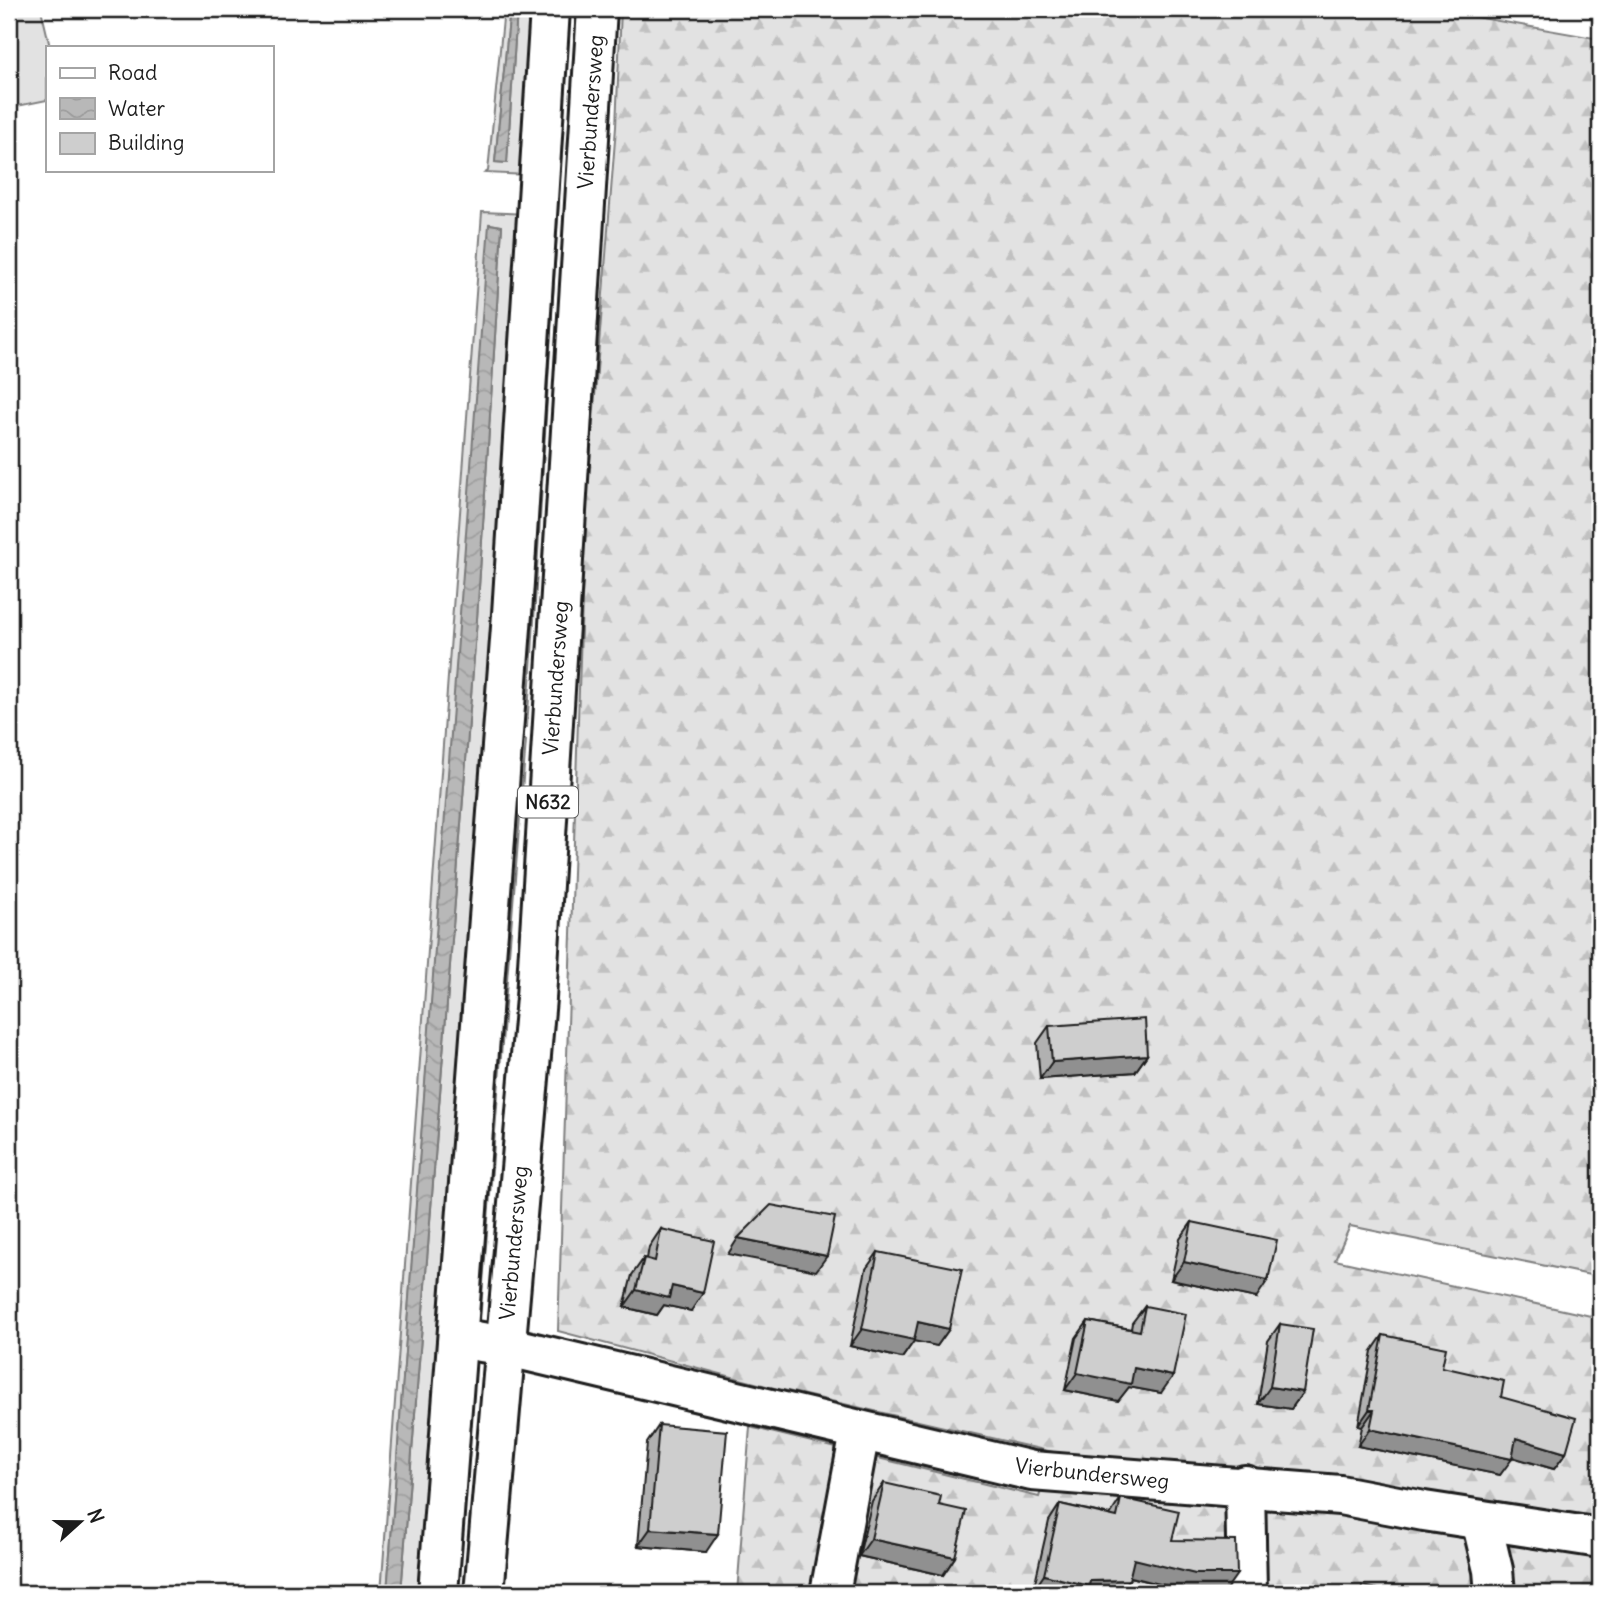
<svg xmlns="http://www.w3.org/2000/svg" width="1609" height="1602" viewBox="0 0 1609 1602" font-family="Delius,sans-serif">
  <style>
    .grass { fill: #e2e2e2; stroke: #7f7f7f; stroke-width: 2 }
    .forest { fill: url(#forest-firs); stroke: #7f7f7f; stroke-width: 2 }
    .water { fill: url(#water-waves); stroke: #7a7a7a; stroke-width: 2 }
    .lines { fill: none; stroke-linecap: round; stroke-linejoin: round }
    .minor-casing { stroke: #1c1c1c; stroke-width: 44 }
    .major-casing { stroke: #1c1c1c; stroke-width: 44 }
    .minor { stroke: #fff; stroke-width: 38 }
    .major { stroke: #fff; stroke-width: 38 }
    .wall { fill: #b1b1b1; stroke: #1c1c1c; stroke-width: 2 }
    .shaded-wall { fill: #909090; stroke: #1c1c1c; stroke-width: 2 }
    .building { fill: #cecece; stroke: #1c1c1c; stroke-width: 2 }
    .labels { text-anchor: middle; stroke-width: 5; stroke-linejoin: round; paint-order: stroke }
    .shield { fill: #fff; stroke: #606060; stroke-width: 2 }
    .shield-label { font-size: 19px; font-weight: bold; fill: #1c1c1c }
    .street-label { font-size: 21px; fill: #1c1c1c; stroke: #fff }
  </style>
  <defs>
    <pattern id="forest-firs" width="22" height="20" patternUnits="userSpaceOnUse" patternTransform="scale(1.75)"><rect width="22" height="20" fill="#e2e2e2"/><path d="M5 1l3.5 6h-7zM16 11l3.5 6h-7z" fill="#c1c1c1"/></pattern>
    <pattern id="water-waves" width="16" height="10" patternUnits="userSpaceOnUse" patternTransform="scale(1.75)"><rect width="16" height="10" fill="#b8b8b8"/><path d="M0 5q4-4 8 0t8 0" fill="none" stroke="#9e9e9e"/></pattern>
  </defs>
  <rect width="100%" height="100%" fill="#fff"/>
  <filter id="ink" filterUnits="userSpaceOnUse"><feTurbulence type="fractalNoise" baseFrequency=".0143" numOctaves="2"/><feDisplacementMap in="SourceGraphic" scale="14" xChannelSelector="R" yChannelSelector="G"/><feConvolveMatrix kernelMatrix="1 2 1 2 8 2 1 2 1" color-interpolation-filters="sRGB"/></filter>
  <g filter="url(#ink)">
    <g class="grass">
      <path d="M9 9H41L50 47H47V100L12 107 14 142 9 143Z"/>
      <path d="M504 9H510L495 162 507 163 517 9H539L529 175 485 173 488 171Z"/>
      <path d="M564 9H570L532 654 527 727H520Z"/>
      <path d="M482 212 527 214 426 1593H401L477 619 502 226 490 224 387 1593H381Z"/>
      <path d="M519 739 526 740 480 1321H473Z"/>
    </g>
    <path class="forest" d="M621 9H1430L1600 39V1277L1350 1226 1335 1260 1600 1318V1593H737L750 1427 1039 1497 1053 1452 770 1387 558 1331 584 537 616 127Z"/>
    <g class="water">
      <path d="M510 9H517L507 163 495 162Z"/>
      <path d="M489 224 502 226 477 619 401 1593H387Z"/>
    </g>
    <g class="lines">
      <g class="minor-casing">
        <g id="minor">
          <path d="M458 1338 505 1346 1032 1471 1340 1495 1424 1511 1600 1538"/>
          <path d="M1245 1485 1247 1593"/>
          <path d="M1481 1520 1493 1570 1495 1593"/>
          <path d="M438 1593 512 614 550 9"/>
          <path d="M830 1593 860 1432"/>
        </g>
      </g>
      <g class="major-casing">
        <path id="major" d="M484 1593 536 998 597 9"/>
      </g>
      <use href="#minor" class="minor"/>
      <use href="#major" class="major"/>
    </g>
    <g class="wall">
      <path d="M1049 1026 1147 1055 1135 1072 1040 1079 1037 1043Z"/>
      <path d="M1192 1222 1256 1298 1171 1280 1180 1239Z"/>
      <path d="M661 1229 691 1311 664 1305 657 1315 624 1307 632 1275 644 1258 647 1259 649 1247Z"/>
      <path d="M878 1252 949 1329 937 1346 914 1341 902 1358 850 1346 866 1269Z"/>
      <path d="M1145 1306 1161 1393 1129 1387 1118 1401 1065 1390 1076 1338 1088 1321 1131 1329 1132 1323Z"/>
      <path d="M1280 1324 1303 1392 1291 1409 1258 1404 1268 1341Z"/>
      <path d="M1383 1335 1442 1367 1501 1397 1566 1453 1554 1469 1512 1457 1500 1475 1358 1446 1362 1427 1358 1426 1372 1351Z"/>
      <path d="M659 1425 706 1552 638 1546 647 1443Z"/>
      <path d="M884 1483 955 1557 943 1575 859 1556 872 1501Z"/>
      <path d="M1121 1498 1172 1540 1225 1591 1184 1590 1130 1577 1129 1580 1120 1593H1040L1033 1591 1049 1521 1060 1504 1110 1515Z"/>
    </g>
    <g class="shaded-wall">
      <path d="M1147 1055 1135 1072 1040 1079 1052 1062Z"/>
      <path d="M738 1238 827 1256 816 1271 728 1254Z"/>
      <path d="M1184 1262 1268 1280 1256 1298 1171 1280Z"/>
      <path d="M672 1286 703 1293 691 1311 664 1305 657 1315 624 1307 636 1290Z"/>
      <path d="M918 1322 949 1329 937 1346 914 1341 902 1358 850 1346 862 1329Z"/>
      <path d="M1134 1368 1173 1376 1161 1393 1129 1387 1118 1401 1065 1390 1077 1373Z"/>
      <path d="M1270 1387 1303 1392 1291 1409 1258 1404Z"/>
      <path d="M1369 1410H1374L1362 1427 1358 1426Z"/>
      <path d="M1370 1429 1512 1459 1500 1475 1358 1446Z"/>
      <path d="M1516 1438 1566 1453 1554 1469 1505 1455Z"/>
      <path d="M650 1529 718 1534 706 1552 638 1546Z"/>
      <path d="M871 1539 955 1557 943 1575 859 1556Z"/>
      <path d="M1134 1559 1237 1574 1225 1591 1184 1590 1123 1575Z"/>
      <path d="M1044 1575 1090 1581 1129 1580 1120 1593H1040L1033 1591Z"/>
    </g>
    <g class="building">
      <path d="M1145 1019 1147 1055 1052 1062 1049 1026Z"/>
      <path d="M771 1205 835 1217 827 1256 738 1238Z"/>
      <path d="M1192 1222 1277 1240 1268 1280 1184 1262Z"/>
      <path d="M661 1229 714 1241 703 1293 672 1286 669 1298 636 1290 644 1258 655 1261Z"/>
      <path d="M878 1252 962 1269 949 1329 918 1322 914 1340 862 1329Z"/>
      <path d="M1145 1306 1186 1314 1173 1376 1134 1368 1131 1384 1077 1373 1088 1321 1140 1331Z"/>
      <path d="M1280 1324 1313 1329 1303 1392 1270 1387Z"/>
      <path d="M1383 1335 1446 1348 1442 1367 1504 1381 1501 1397 1576 1418 1566 1453 1516 1438 1512 1459 1370 1429 1374 1410H1369Z"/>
      <path d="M659 1425 727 1431 718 1534 650 1529Z"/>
      <path d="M884 1483 941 1496 939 1505 966 1511 955 1557 871 1539Z"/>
      <path d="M1121 1498 1179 1511 1172 1540 1236 1541 1237 1574H1195L1134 1559 1129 1580 1090 1581 1089 1586 1044 1575 1060 1504 1117 1517Z"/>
      <path d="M1362 1586 1397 1593H1361Z"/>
    </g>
  </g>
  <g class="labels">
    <rect class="shield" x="518" y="786.5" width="60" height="31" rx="5"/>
    <g class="shield-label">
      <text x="548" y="809">N632</text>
    </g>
    <g class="street-label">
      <text transform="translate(591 112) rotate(-86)" y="7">Vierbundersweg</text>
      <text transform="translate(556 678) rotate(-86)" y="7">Vierbundersweg</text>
      <text transform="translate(514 1243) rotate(-85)" y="7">Vierbundersweg</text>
      <text transform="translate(1092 1474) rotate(6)" y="7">Vierbundersweg</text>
    </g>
  </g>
  <rect width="1609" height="1602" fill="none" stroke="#fff" stroke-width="35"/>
  <rect x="18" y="18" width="1574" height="1567" fill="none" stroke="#1c1c1c" stroke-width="2.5" filter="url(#ink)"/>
  <rect x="46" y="46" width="228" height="126" fill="#ffffff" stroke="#a4a4a4" stroke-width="2"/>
  <rect x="60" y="68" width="35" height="10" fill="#ffffff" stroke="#a4a4a4" stroke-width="2"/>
  <text x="108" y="80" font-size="21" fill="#1c1c1c">Road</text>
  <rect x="60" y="98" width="35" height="21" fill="url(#water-waves)" stroke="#a4a4a4" stroke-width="2"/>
  <text x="108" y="116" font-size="21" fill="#1c1c1c">Water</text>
  <rect x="60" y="133" width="35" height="21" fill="#cecece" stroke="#a4a4a4" stroke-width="2"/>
  <text x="108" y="150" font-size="21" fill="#1c1c1c">Building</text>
  <g transform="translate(80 1522) rotate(69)" stroke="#ffffff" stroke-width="5" paint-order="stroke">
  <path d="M0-5L12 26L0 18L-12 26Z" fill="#1c1c1c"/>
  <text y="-10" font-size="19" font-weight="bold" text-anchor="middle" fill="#1c1c1c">N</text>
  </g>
</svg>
